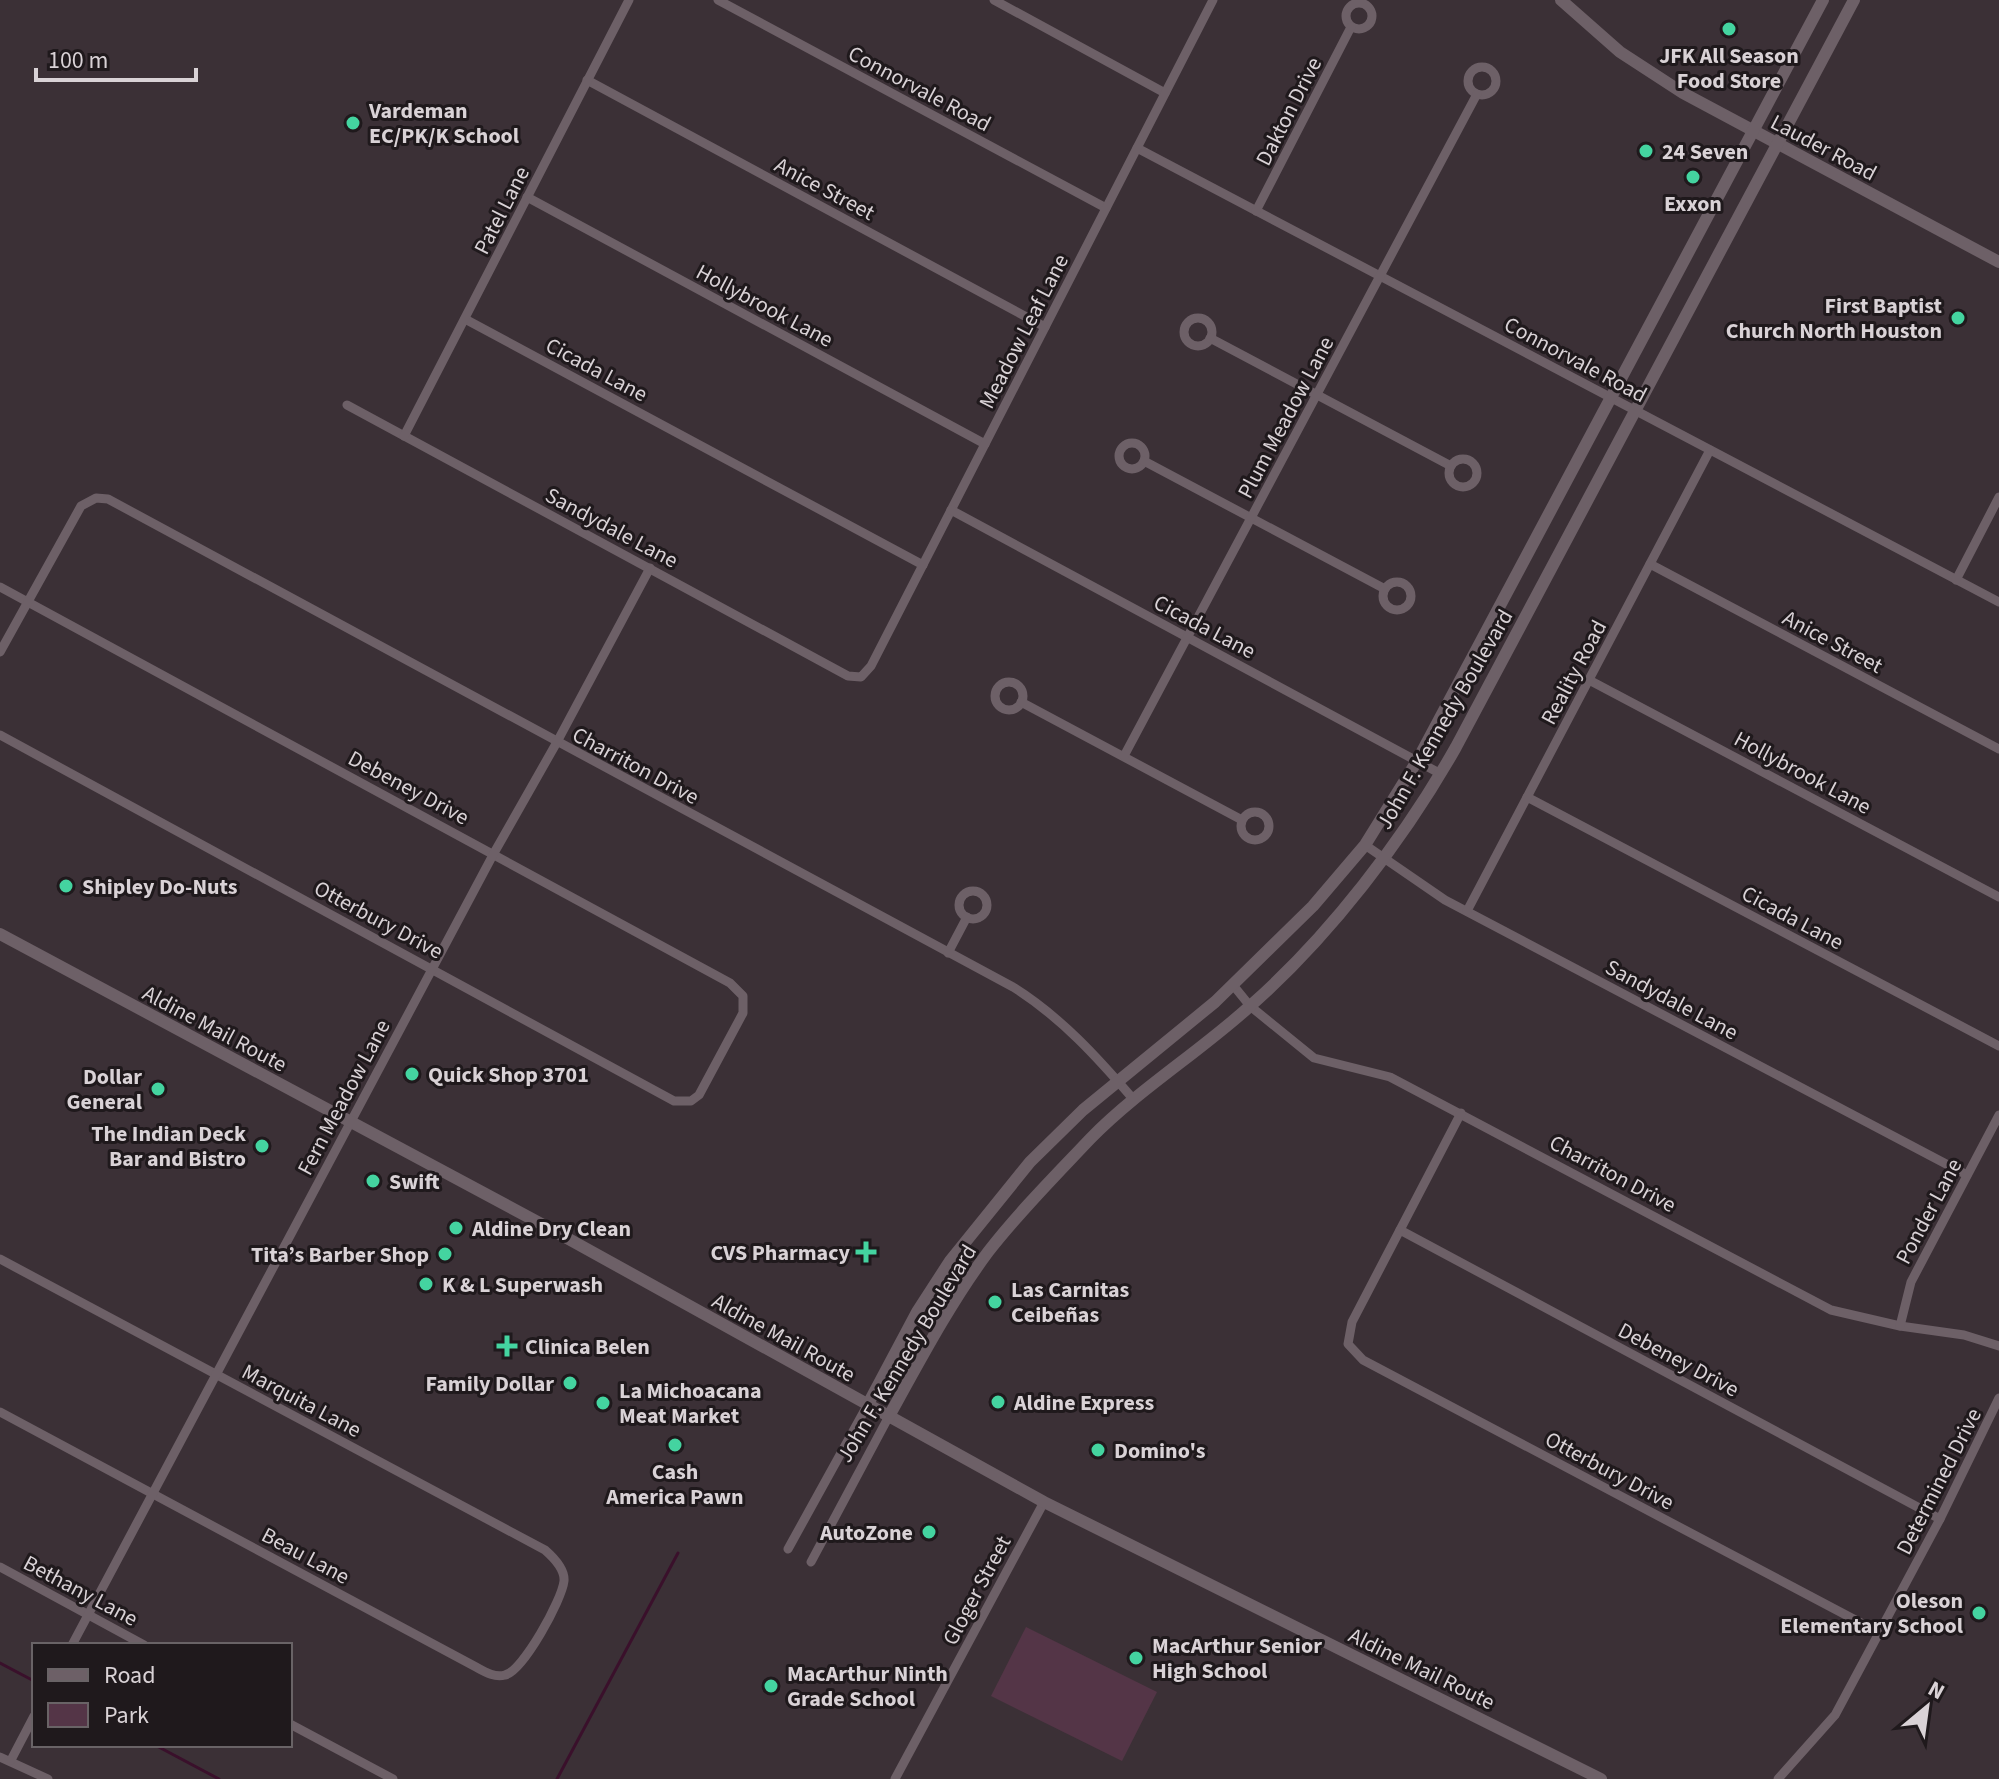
<svg xmlns="http://www.w3.org/2000/svg" width="1999" height="1779" viewBox="0 0 1999 1779" font-family="'Source Sans 3',sans-serif">
  <style>
    .green { fill: #543547 }
    .lines { fill: none; stroke-linecap: round; stroke-linejoin: round }
    .stream { stroke: #3a102b; stroke-width: 3 }
    .street { stroke: #6d6067; stroke-width: 9 }
    .secondary { stroke: #6d6067; stroke-width: 12 }
    .poi-dot { fill: #44d4a0; stroke: #1f191c; stroke-width: 3 }
    .labels { text-anchor: middle; stroke-width: 6; stroke-linejoin: round; paint-order: stroke }
    .poi-label { font-size: 22px; font-weight: bold; fill: #d9d2d6; stroke: #1f191c; text-anchor: start }
    .street-label { font-size: 22px; fill: #d9d2d6; stroke: #1f191c }
  </style>
  <rect width="100%" height="100%" fill="#3b3036"/>
  <path class="green" d="M1026 1627 1157 1692 1122 1761 991 1696Z"/>
  <g class="lines">
    <g class="stream">
      <path d="M0 1663 34 1681"/>
      <path d="M155 1745 219 1779"/>
      <path d="M557 1779 678 1553"/>
    </g>
    <g class="street">
      <path d="M718 0 1106 208"/>
      <path d="M994 0 1165 93"/>
      <circle cx="1359" cy="16" r="13"/>
      <circle cx="1482" cy="81" r="14"/>
      <path d="M587 80 1045 327"/>
      <path d="M1137 148 1999 602"/>
      <path d="M527 197 985 444"/>
      <path d="M1256 211 1351 27"/>
      <circle cx="1198" cy="332" r="14"/>
      <path d="M465 319 923 565"/>
      <path d="M1210 338 1451 466"/>
      <path d="M347 405 848 676 861 677 871 666 1213 0"/>
      <path d="M404 436 629 0"/>
      <circle cx="1132" cy="456" r="13"/>
      <circle cx="1463" cy="473" r="14"/>
      <path d="M1144 461 1385 589"/>
      <path d="M951 510 1441 774"/>
      <path d="M1650 564 1999 749"/>
      <path d="M1956 580 1999 497"/>
      <circle cx="1397" cy="596" r="14"/>
      <path d="M0 587 730 983 743 996V1013L699 1095 691 1101H674L0 735"/>
      <path d="M0 652 81 506 96 498 108 499 1013 987C1061 1017 1098 1058 1134 1100"/>
      <path d="M1589 680 1999 897"/>
      <circle cx="1009" cy="696" r="14"/>
      <path d="M1021 702 1242 820"/>
      <path d="M1124 756 1477 94"/>
      <path d="M1527 797 1999 1046"/>
      <circle cx="1255" cy="826" r="14"/>
      <path d="M1365 845 1445 900 1967 1175"/>
      <circle cx="973" cy="905" r="14"/>
      <path d="M1467 911 1710 450"/>
      <path d="M948 953 967 917"/>
      <path d="M1233 985 1250 1006 1314 1058 1390 1077 1831 1310 1900 1326 1964 1335 1999 1346"/>
      <path d="M1461 1113 1352 1322 1348 1344 1363 1360 1880 1633"/>
      <path d="M1400 1230 1940 1519"/>
      <path d="M0 1259 545 1550C553 1557 565 1569 564 1581 562 1600 523 1671 505 1675 495 1678 485 1672 476 1667L0 1412"/>
      <path d="M1900 1326 1911 1282 1999 1115"/>
      <path d="M788 1549 867 1406"/>
      <path d="M811 1562 888 1418"/>
      <path d="M0 1567 144 1645"/>
      <path d="M72 1645 494 853 557 742 650 568"/>
      <path d="M290 1724 393 1779"/>
      <path d="M0 1757 48 1779"/>
      <path d="M11 1760 34 1716"/>
      <path d="M895 1779 1044 1502"/>
      <path d="M1778 1779 1835 1715 1940 1519 1999 1398"/>
    </g>
    <g class="secondary">
      <path d="M1561 0 1620 52 1683 93 1999 262"/>
      <path d="M0 934 547 1227 1044 1502 1601 1779"/>
      <path d="M867 1406 917 1312 950 1261 1030 1162 1083 1110 1215 1002 1313 906 1365 845 1417 761 1823 0"/>
      <path d="M888 1418C919 1362 950 1303 988 1252 1019 1212 1056 1175 1090 1139 1138 1090 1198 1053 1249 1007 1329 937 1404 839 1456 747L1854 0"/>
    </g>
  </g>
  <g class="poi-dot">
    <circle cx="1729" cy="29" r="8"/>
    <circle cx="353" cy="123" r="8"/>
    <circle cx="1646" cy="151" r="8"/>
    <circle cx="1693" cy="177" r="8"/>
    <circle cx="1958" cy="318" r="8"/>
    <circle cx="66" cy="886" r="8"/>
    <circle cx="412" cy="1074" r="8"/>
    <circle cx="158" cy="1089" r="8"/>
    <circle cx="262" cy="1146" r="8"/>
    <circle cx="373" cy="1181" r="8"/>
    <circle cx="456" cy="1228" r="8"/>
    <path d="M862 1240h8v8h8v8h-8v8h-8v-8h-8v-8h8z"/>
    <circle cx="445" cy="1254" r="8"/>
    <circle cx="426" cy="1284" r="8"/>
    <circle cx="995" cy="1302" r="8"/>
    <path d="M503 1334h8v8h8v8h-8v8h-8v-8h-8v-8h8z"/>
    <circle cx="570" cy="1383" r="8"/>
    <circle cx="998" cy="1402" r="8"/>
    <circle cx="603" cy="1403" r="8"/>
    <circle cx="675" cy="1445" r="8"/>
    <circle cx="1098" cy="1450" r="8"/>
    <circle cx="929" cy="1532" r="8"/>
    <circle cx="1979" cy="1613" r="8"/>
    <circle cx="1136" cy="1658" r="8"/>
    <circle cx="771" cy="1686" r="8"/>
  </g>
  <g class="labels">
    <g class="poi-label">
      <text x="1729" y="63" text-anchor="middle">JFK All Season<tspan x="1729" dy="25">Food Store</tspan></text>
      <text x="369" y="118">Vardeman<tspan x="369" dy="25">EC/PK/K School</tspan></text>
      <text x="1662" y="159">24 Seven</text>
      <text x="1693" y="211" text-anchor="middle">Exxon</text>
      <text x="1942" y="313" text-anchor="end">First Baptist<tspan x="1942" dy="25">Church North Houston</tspan></text>
      <text x="82" y="894">Shipley Do-Nuts</text>
      <text x="428" y="1082">Quick Shop 3701</text>
      <text x="142" y="1084" text-anchor="end">Dollar<tspan x="142" dy="25">General</tspan></text>
      <text x="246" y="1141" text-anchor="end">The Indian Deck<tspan x="246" dy="25">Bar and Bistro</tspan></text>
      <text x="389" y="1189">Swift</text>
      <text x="472" y="1236">Aldine Dry Clean</text>
      <text x="850" y="1260" text-anchor="end">CVS Pharmacy</text>
      <text x="429" y="1262" text-anchor="end">Tita’s Barber Shop</text>
      <text x="442" y="1292">K &amp; L Superwash</text>
      <text x="1011" y="1297">Las Carnitas<tspan x="1011" dy="25">Ceibeñas</tspan></text>
      <text x="525" y="1354">Clinica Belen</text>
      <text x="554" y="1391" text-anchor="end">Family Dollar</text>
      <text x="619" y="1398">La Michoacana<tspan x="619" dy="25">Meat Market</tspan></text>
      <text x="1014" y="1410">Aldine Express</text>
      <text x="1114" y="1458">Domino's</text>
      <text x="675" y="1479" text-anchor="middle">Cash<tspan x="675" dy="25">America Pawn</tspan></text>
      <text x="913" y="1540" text-anchor="end">AutoZone</text>
      <text x="1963" y="1608" text-anchor="end">Oleson<tspan x="1963" dy="25">Elementary School</tspan></text>
      <text x="1152" y="1653">MacArthur Senior<tspan x="1152" dy="25">High School</tspan></text>
      <text x="787" y="1681">MacArthur Ninth<tspan x="787" dy="25">Grade School</tspan></text>
    </g>
    <g class="street-label">
      <text transform="translate(920 88) rotate(28)" y="8">Connorvale Road</text>
      <text transform="translate(1288 111) rotate(-63)" y="8">Dakton Drive</text>
      <text transform="translate(1824 147) rotate(28)" y="8">Lauder Road</text>
      <text transform="translate(825 188) rotate(28)" y="8">Anice Street</text>
      <text transform="translate(501 210) rotate(-63)" y="8">Patel Lane</text>
      <text transform="translate(765 305) rotate(28)" y="8">Hollybrook Lane</text>
      <text transform="translate(1023 331) rotate(-63)" y="8">Meadow Leaf Lane</text>
      <text transform="translate(1576 359) rotate(28)" y="8">Connorvale Road</text>
      <text transform="translate(597 369) rotate(28)" y="8">Cicada Lane</text>
      <text transform="translate(1285 417) rotate(-62)" y="8">Plum Meadow Lane</text>
      <text transform="translate(612 527) rotate(28)" y="8">Sandydale Lane</text>
      <text transform="translate(1205 626) rotate(28)" y="8">Cicada Lane</text>
      <text transform="translate(1833 641) rotate(28)" y="8">Anice Street</text>
      <text transform="translate(1573 672) rotate(-62)" y="8">Reality Road</text>
      <text transform="translate(1444 719) rotate(-60)" y="8">John F. Kennedy Boulevard</text>
      <text transform="translate(636 765) rotate(28)" y="8">Charriton Drive</text>
      <text transform="translate(1803 772) rotate(28)" y="8">Hollybrook Lane</text>
      <text transform="translate(409 787) rotate(28)" y="8">Debeney Drive</text>
      <text transform="translate(1793 917) rotate(28)" y="8">Cicada Lane</text>
      <text transform="translate(379 919) rotate(28)" y="8">Otterbury Drive</text>
      <text transform="translate(1672 999) rotate(28)" y="8">Sandydale Lane</text>
      <text transform="translate(215 1028) rotate(28)" y="8">Aldine Mail Route</text>
      <text transform="translate(343 1097) rotate(-62)" y="8">Fern Meadow Lane</text>
      <text transform="translate(1613 1173) rotate(28)" y="8">Charriton Drive</text>
      <text transform="translate(1928 1211) rotate(-62)" y="8">Ponder Lane</text>
      <text transform="translate(784 1337) rotate(29)" y="8">Aldine Mail Route</text>
      <text transform="translate(906 1353) rotate(-59)" y="8">John F. Kennedy Boulevard</text>
      <text transform="translate(1679 1359) rotate(28)" y="8">Debeney Drive</text>
      <text transform="translate(302 1400) rotate(28)" y="8">Marquita Lane</text>
      <text transform="translate(1610 1470) rotate(28)" y="8">Otterbury Drive</text>
      <text transform="translate(1938 1481) rotate(-63)" y="8">Determined Drive</text>
      <text transform="translate(306 1555) rotate(28)" y="8">Beau Lane</text>
      <text transform="translate(81 1590) rotate(28)" y="8">Bethany Lane</text>
      <text transform="translate(976 1590) rotate(-62)" y="8">Gloger Street</text>
      <text transform="translate(1422 1668) rotate(26)" y="8">Aldine Mail Route</text>
    </g>
  </g>
  <rect x="32" y="1643" width="260" height="104" fill="#1f191c" stroke="#696366" stroke-width="2"/>
  <rect x="48" y="1669" width="40" height="12" fill="#6d6067" stroke="#696366" stroke-width="2"/>
  <text x="104" y="1683" font-size="24" fill="#d9d2d6">Road</text>
  <rect x="48" y="1703" width="40" height="24" fill="#543547" stroke="#696366" stroke-width="2"/>
  <text x="104" y="1723" font-size="24" fill="#d9d2d6">Park</text>
  <g transform="translate(1927 1707) rotate(29)" stroke="#1f191c" stroke-width="6" paint-order="stroke">
  <path d="M0-6L14 30L0 20L-14 30Z" fill="#d9d2d6"/>
  <text y="-12" font-size="22" font-weight="bold" text-anchor="middle" fill="#d9d2d6">N</text>
  </g>
  <path d="M36 68v12h160v-12" fill="none" stroke="#d9d2d6" stroke-width="4"/>
  <text x="48" y="68" font-size="24" fill="#d9d2d6" stroke="#1f191c" stroke-width="6" paint-order="stroke">100 m</text>
</svg>
